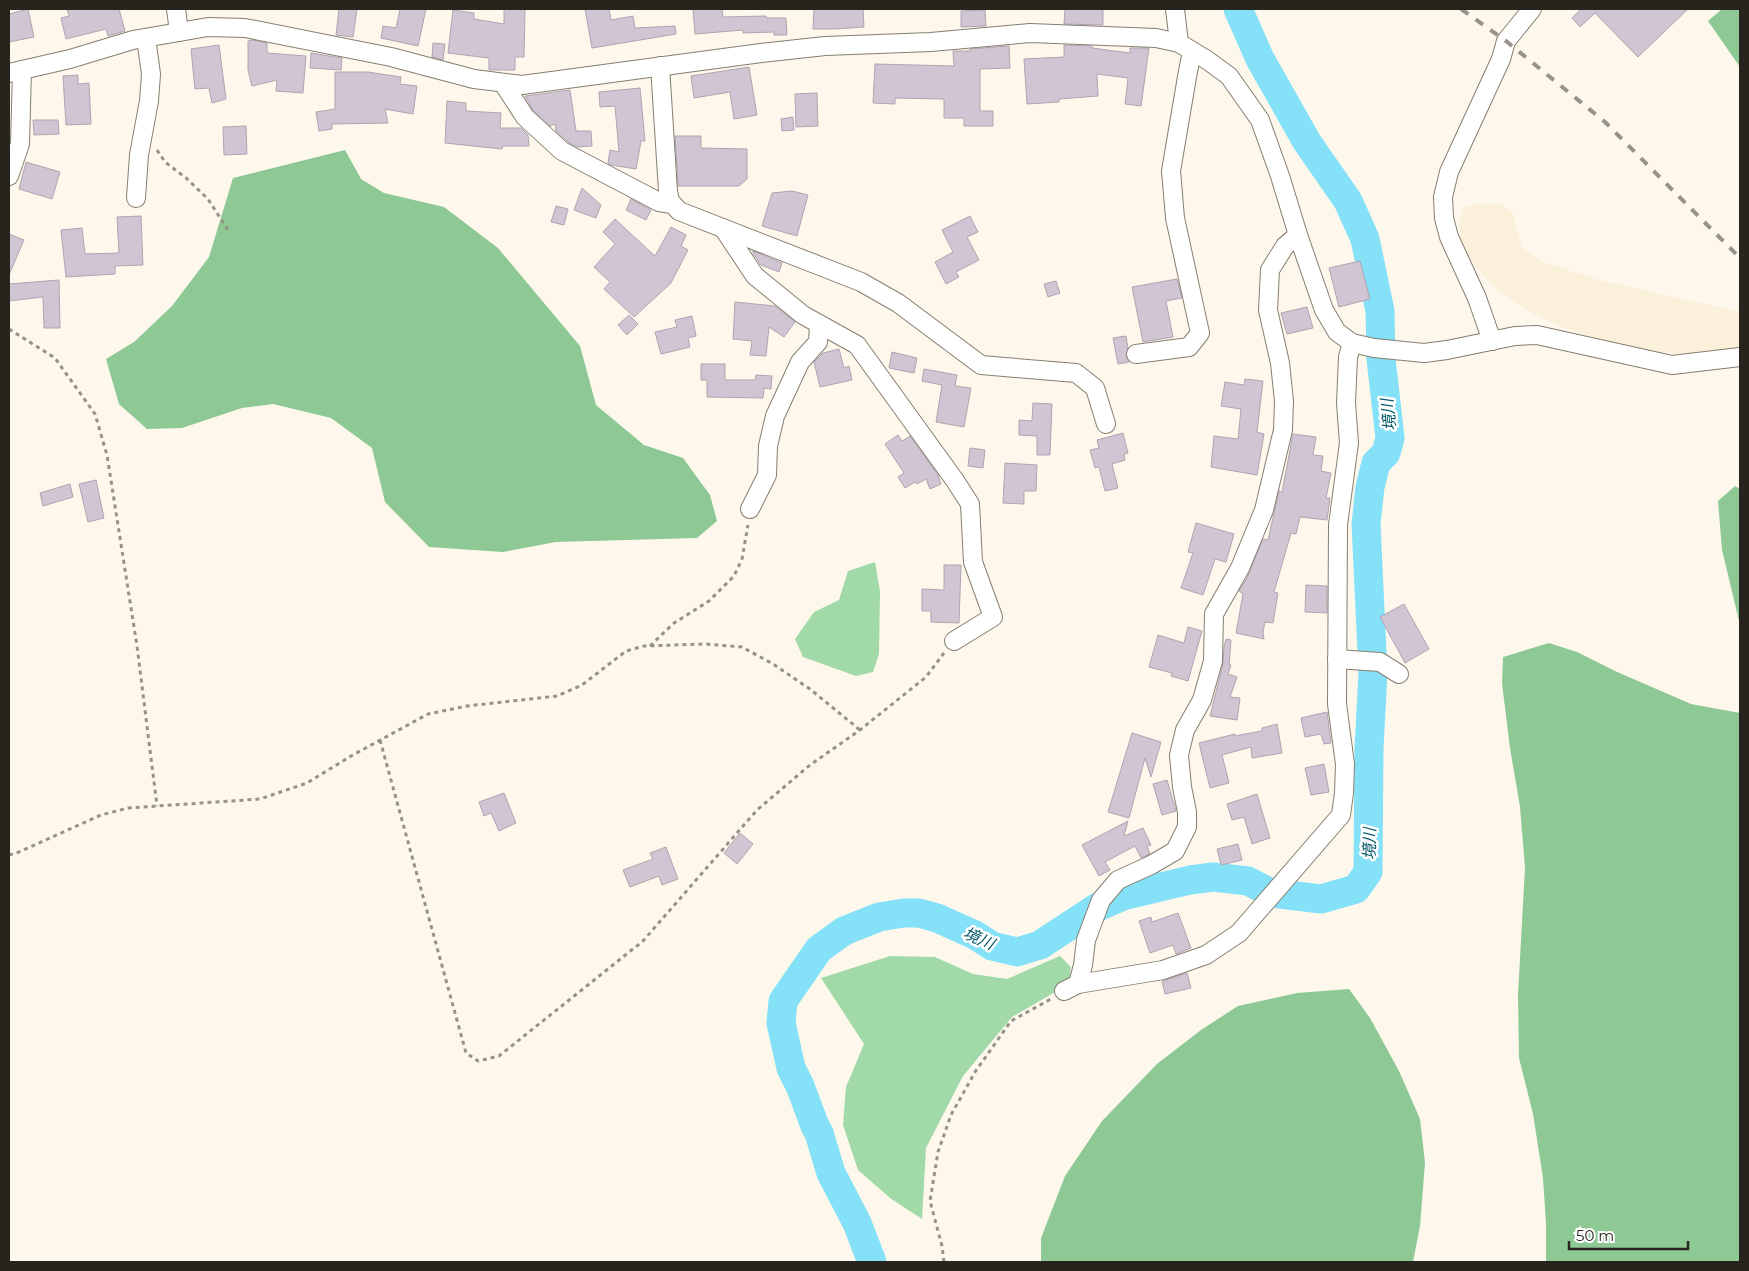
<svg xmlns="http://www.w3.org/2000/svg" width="1749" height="1271" viewBox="0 0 1749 1271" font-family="Montserrat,'Noto Sans JP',sans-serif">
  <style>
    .built { fill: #fbf0d9 }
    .green { fill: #a1d9a9 }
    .forest { fill: #8dc895 }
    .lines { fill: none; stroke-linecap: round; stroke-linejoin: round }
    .river { stroke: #84e1f8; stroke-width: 29 }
    .building { fill: #d0c5d2; stroke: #afa4b1 }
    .minor-casing { stroke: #857e70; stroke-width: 20 }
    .path { stroke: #969289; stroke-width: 3; stroke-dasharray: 4 4; stroke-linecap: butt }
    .minor { stroke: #fff; stroke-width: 18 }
    .rail { stroke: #98938a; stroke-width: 4; stroke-dasharray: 9 9; stroke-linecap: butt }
    .labels { text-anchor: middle; stroke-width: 5; stroke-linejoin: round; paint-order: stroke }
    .water-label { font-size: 16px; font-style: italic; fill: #005766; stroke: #fff }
  </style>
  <rect width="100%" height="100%" fill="#fef8ec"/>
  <path class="built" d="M1482 203 1503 205 1513 214 1522 248 1546 263 1595 279 1740 312V350L1697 354 1638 351 1558 326 1526 310 1493 286 1473 264 1461 244 1459 220 1464 207Z"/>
  <g class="green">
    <path d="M875 562 880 591 879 654 873 672 856 676 803 657 795 639 814 612 839 600 848 571Z"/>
    <path d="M890 956 935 957 973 974 1007 979 1060 956 1071 967 1069 984 1012 1017 963 1076 926 1148 922 1219 890 1198 858 1170 843 1125 846 1087 864 1044 821 978Z"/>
  </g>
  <g class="forest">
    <path d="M1722 9H1740V67L1708 21Z"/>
    <path d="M345 150 361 179 384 193 444 207 498 248 580 346 596 405 644 445 683 458 710 495 717 521 697 538 556 542 503 552 429 547 385 502 372 448 331 418 273 404 242 408 182 428 147 429 119 404 106 359 134 342 172 306 209 257 233 178Z"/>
    <path d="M1735 486 1740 489V625L1722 550 1718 501Z"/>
    <path d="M1549 643 1577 652 1615 671 1691 704 1740 713V1262H1546V1223L1543 1178 1533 1114 1519 1058 1518 995 1525 867 1520 807 1510 748 1502 683 1503 657Z"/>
    <path d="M1349 989 1370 1018 1399 1071 1420 1119 1425 1163 1420 1226 1413 1262H1041V1238L1065 1176 1102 1121 1157 1064 1201 1030 1238 1006 1297 993Z"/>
  </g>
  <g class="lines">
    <path class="river" d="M872 1262 857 1223 831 1173 819 1133 815 1126 800 1086 791 1068 781 1023 783 1001 819 949 844 931 879 917 904 913H919L937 918 975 935 992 946 1017 952 1040 945 1098 907 1123 896 1190 880 1213 877 1248 881 1271 893 1321 899 1356 889 1368 872 1369 748 1373 673 1366 524 1370 487 1376 463 1386 453 1390 438 1381 359 1380 311 1365 239 1348 201 1307 142 1260 59 1238 9"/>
  </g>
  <g class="building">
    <path d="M28 9 34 37 9 42V14Z"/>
    <path d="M67 9H119L125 31 108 36 106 29 66 39 61 18 69 16Z"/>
    <path d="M339 9H357L353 37 336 35Z"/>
    <path d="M400 9H426L418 46 381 38 383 26 396 28Z"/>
    <path d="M504 9H525L524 57H515V70H489V58L448 53 453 10 474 13V19L504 24Z"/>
    <path d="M585 9H609L611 20 633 16 635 28 675 26 676 34 592 48Z"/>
    <path d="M693 9H722L723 17 766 16 767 18H786L787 35H774V32L743 33V30L695 34Z"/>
    <path d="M814 9H863L864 27 835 29H813Z"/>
    <path d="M1065 9H1103V25L1064 24Z"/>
    <path d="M1581 9H1688L1638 57 1595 13 1580 27 1572 18Z"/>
    <path d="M985 10 986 26 961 27V11Z"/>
    <path d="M253 40 267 43V53L306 56 303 93 276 91 277 80 252 86 248 70V41Z"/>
    <path d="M433 43 445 44 443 60 432 57Z"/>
    <path d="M219 45 226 99 212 103 209 88 195 89 191 49Z"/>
    <path d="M1064 45 1092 46V48L1130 53V48H1149L1141 106 1125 104 1128 78 1097 74 1098 96 1059 99V102L1027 104 1024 59 1064 57Z"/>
    <path d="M1009 46 1010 68 980 69V111H993V126H964V118H944V99L895 98V104L873 103 875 64 954 66 953 51H970V49Z"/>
    <path d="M311 53 342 58 341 70 310 68Z"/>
    <path d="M749 67 757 115 734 119 730 92 694 98 691 76Z"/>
    <path d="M335 72H368L401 77 400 84 417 86 413 114 385 109 388 123 332 124V129L319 131 316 112 335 109Z"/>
    <path d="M78 75V84L89 83 91 124 66 125 63 76Z"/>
    <path d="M640 88 645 141H641L636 169 611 165 608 163 610 150 619 152 615 106 600 107 599 92Z"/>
    <path d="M570 90 576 131H591L592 146 577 147 568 142 556 131 555 124 550 126 533 110 525 96Z"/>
    <path d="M817 93 818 126 796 127 795 94Z"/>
    <path d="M447 101 466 103V111L501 113 500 128H521L528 135 529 146H503L502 149 445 143Z"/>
    <path d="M793 117 794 130 782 131 781 119Z"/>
    <path d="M33 120H58L59 134 34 135Z"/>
    <path d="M246 126 247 154 224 155 223 127Z"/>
    <path d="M675 136H701V148L747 149V179L739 186H678Z"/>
    <path d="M26 162 60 172 52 199 19 189Z"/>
    <path d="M582 188 601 205 596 218 574 210Z"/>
    <path d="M792 191 808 195 797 236 762 226 772 193Z"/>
    <path d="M631 199 651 210 646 220 626 210Z"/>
    <path d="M556 206 568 209 564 225 551 222Z"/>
    <path d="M141 216 143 265 115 266V274L66 277 61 230 82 228 85 254 119 253 117 217Z"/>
    <path d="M970 216 978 232 967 237 979 260 956 272 959 277 946 284 935 262 953 252 942 230Z"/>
    <path d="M615 219 655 256 671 227 686 235 681 246 688 250 671 283 634 317 604 289 610 282 594 267 615 244 603 232Z"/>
    <path d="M9 234 24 240 9 275Z"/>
    <path d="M753 251 782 263 779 272 761 265 753 253Z"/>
    <path d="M1360 261 1370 299 1339 307 1329 268Z"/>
    <path d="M1177 279 1182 298 1166 301 1173 337 1143 342 1132 287Z"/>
    <path d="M59 280 60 328H44L43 297 9 301V284Z"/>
    <path d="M1056 281 1060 293 1048 297 1044 284Z"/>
    <path d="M735 302 775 306 795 322 784 337 769 327 766 356 750 355 752 341 733 339Z"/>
    <path d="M1307 307 1313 328 1287 334 1281 313Z"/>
    <path d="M629 315 638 324 627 335 618 325Z"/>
    <path d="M692 316 696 336 688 338 690 347 661 354 655 332 677 327 675 320Z"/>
    <path d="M1126 336 1128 348 1126 356 1129 362 1118 364 1113 338Z"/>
    <path d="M839 349 844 368 849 366 852 380 820 387 814 362 823 353Z"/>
    <path d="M892 352 917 358 914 373 889 368Z"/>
    <path d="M701 364H725V380H755L756 375 772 376 771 389 764 388 763 398 707 397V380H701Z"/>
    <path d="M924 369 957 375 955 386 971 388 964 427 936 422 942 385 922 381Z"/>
    <path d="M1245 379 1263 381 1257 432 1264 434 1257 475 1211 467 1214 436 1238 439 1241 409 1221 406 1225 382 1244 385Z"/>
    <path d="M1033 403 1052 404 1050 455H1037V436L1019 435V420L1032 421Z"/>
    <path d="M1123 433 1128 453 1124 454 1125 460 1112 464 1118 488 1105 491 1099 467 1095 468 1090 450 1099 448 1097 440Z"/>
    <path d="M1293 434 1316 437 1313 455 1323 456 1321 471 1331 473 1326 498H1330L1327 520 1300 517 1296 534 1291 533 1274 592 1278 593 1273 623 1265 622 1263 632 1264 639 1236 633 1243 594 1239 591 1247 578 1263 539 1268 540 1279 491 1282 492Z"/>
    <path d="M898 435 902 441 910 436 938 475 941 484 930 489 926 479 917 484 915 482 905 488 898 477 904 473 885 444Z"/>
    <path d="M970 448 985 450 983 468 968 466Z"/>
    <path d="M1005 463 1037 465 1036 491H1024V504L1003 503Z"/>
    <path d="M96 480 104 518 88 522 79 484Z"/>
    <path d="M70 484 73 497 43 506 40 493Z"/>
    <path d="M1196 523 1234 534 1226 562 1215 559 1203 595 1181 588 1193 553 1188 552Z"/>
    <path d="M944 565H961L959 623 931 622V611H922V589L944 590Z"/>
    <path d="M1306 585 1327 586V613L1305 612Z"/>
    <path d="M1404 604 1429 649 1405 663 1380 617Z"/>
    <path d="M1188 627 1202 631 1188 681 1171 676 1172 673 1149 667 1158 635 1184 643Z"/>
    <path d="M1226 639 1231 640 1229 665H1231L1228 674 1237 677 1230 697 1240 698 1237 720 1210 716 1223 664 1224 647Z"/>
    <path d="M1327 712 1331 743 1324 744 1321 734 1305 737 1301 718Z"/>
    <path d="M1277 724 1282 753 1252 758 1251 747 1222 755 1229 783 1210 788 1199 743 1235 734 1234 736 1262 731V728Z"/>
    <path d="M1132 733 1161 742 1151 777 1145 758 1129 818 1108 812Z"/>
    <path d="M1324 764 1329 792 1311 795 1305 768Z"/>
    <path d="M1167 780 1176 811 1162 815 1153 784Z"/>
    <path d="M504 793 516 823 499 831 491 813 484 816 479 802Z"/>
    <path d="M1257 794 1270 838 1252 844 1244 817 1232 820 1227 804Z"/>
    <path d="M1128 821 1124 836 1143 828 1151 845 1147 846 1150 854 1141 858 1135 846 1105 862 1110 870 1099 876 1082 845Z"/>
    <path d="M740 833 753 844 737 864 724 853Z"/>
    <path d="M1238 844 1242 860 1221 865 1217 849Z"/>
    <path d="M666 847 678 879 662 885 659 876 630 887 623 870 653 859 650 853Z"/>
    <path d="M1178 913 1191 948 1176 954 1173 945 1150 953 1139 921 1151 917 1152 922Z"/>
    <path d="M1187 973 1191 988 1165 994 1162 981Z"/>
  </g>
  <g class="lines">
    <g class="minor-casing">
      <g id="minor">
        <path d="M176 9 179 32"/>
        <path d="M1175 9 1179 43"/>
        <path d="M660 66 668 191 670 201 679 211 861 282 898 303 981 365 1076 373 1095 388 1106 424"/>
        <path d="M9 73 70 59 133 40 208 27 245 28 391 57 474 79 522 85 761 53 825 46 931 42 1030 33 1156 38 1179 43 1207 60 1229 76 1260 120 1280 176 1298 235 1324 310 1337 332 1352 343 1374 348 1424 353 1447 350 1515 336 1537 335 1672 365 1740 357"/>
        <path d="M503 83 525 117 562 151 659 202 672 204"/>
        <path d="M9 176 20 144 22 70"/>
        <path d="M136 198 139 155 149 101 151 74 146 38"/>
        <path d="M723 228 755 276 803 315 857 345 956 482 970 504 973 562 993 617 954 641"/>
        <path d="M1492 341 1477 298 1449 237 1444 218 1443 197 1449 172 1501 59 1506 41 1532 9"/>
        <path d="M1136 354 1189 347 1200 333 1175 218 1171 171 1187 77 1192 51"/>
        <path d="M750 509 767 475 768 446 775 416 800 362 818 342 819 324"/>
        <path d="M1337 659 1380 662 1399 674"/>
        <path d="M1078 984 1083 965 1086 940 1101 900 1118 880 1151 865 1175 851 1187 827V812L1182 787 1179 755 1185 730 1202 700 1213 661 1214 614 1240 568 1264 510 1283 430 1284 401 1280 363 1268 310 1270 270 1285 246 1298 235"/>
        <path d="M1064 991 1078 984 1163 970 1206 955 1239 933 1341 815 1344 793 1345 764 1337 704 1338 525 1349 443 1346 403 1348 357 1352 343"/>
      </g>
    </g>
    <g class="path">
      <path d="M157 150 165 162 186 178 208 199 228 230"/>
      <path d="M9 329 55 358 95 414 107 455 137 646 157 806"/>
      <path d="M650 646 674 623 709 601 734 576 742 559 748 525"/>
      <path d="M380 740 466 1053 478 1061 499 1056 643 941 757 810 810 765 860 730 926 677 944 653"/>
      <path d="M9 855 19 852 101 815 128 808 260 799 307 783 351 756 428 714 467 706 557 696 582 685 626 651 644 646 705 644 742 647 773 664 810 689 860 730"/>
      <path d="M944 1262 942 1246 930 1201 938 1152 951 1115 975 1072 1011 1021 1051 999"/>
    </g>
    <use href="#minor" class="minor"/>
    <path class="rail" d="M1461 9 1506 41 1605 122 1740 258"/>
  </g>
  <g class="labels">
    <g class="water-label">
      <text transform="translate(1388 415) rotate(-96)" y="6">境川</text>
      <text transform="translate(1369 844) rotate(-89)" y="6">境川</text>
      <text transform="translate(979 938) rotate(24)" y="6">境川</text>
    </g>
  </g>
  <rect width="1749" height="1271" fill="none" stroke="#27241e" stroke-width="20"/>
  <path d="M1569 1241v8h119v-8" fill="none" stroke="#27241e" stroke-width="2.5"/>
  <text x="1576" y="1241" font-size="15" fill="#27241e" stroke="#ffffff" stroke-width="4" paint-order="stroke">50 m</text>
</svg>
